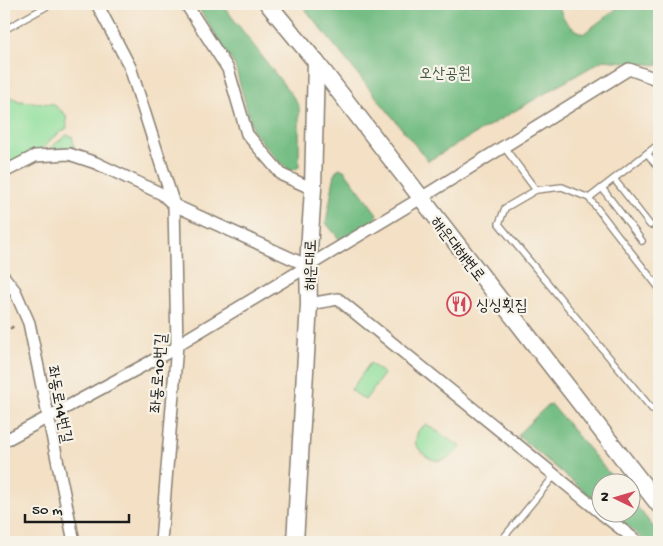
<svg xmlns="http://www.w3.org/2000/svg" width="663" height="546" viewBox="0 0 663 546" font-family="'Gochi Hand','Poor Story',sans-serif">
  <style>
    .green { fill: #93e09e; stroke: #587e5d }
    .forest { fill: #76be85; stroke: #496d50 }
    .lines { fill: none; stroke-linecap: round; stroke-linejoin: round }
    .lane-casing { stroke: #887e70; stroke-width: 8 }
    .street-casing { stroke: #887e70; stroke-width: 14 }
    .secondary-casing { stroke: #887e70; stroke-width: 19 }
    .path { stroke: #887e70; stroke-width: 2.5; stroke-dasharray: 4 4; stroke-linecap: butt }
    .lane { stroke: #fff; stroke-width: 5.5 }
    .street { stroke: #fff; stroke-width: 11 }
    .secondary { stroke: #fff; stroke-width: 16 }
    .labels { text-anchor: middle; stroke-width: 4.5; stroke-linejoin: round; paint-order: stroke }
    .park-label { font-size: 16px; fill: #405743; stroke: #f7f3e8 }
    .street-label { font-size: 16px; fill: #1c1c1c; stroke: #f7f3e8 }
    .poi-label { font-size: 16px; fill: #1c1c1c; stroke: #f7f3e8; text-anchor: start }
  </style>
  <rect width="100%" height="100%" fill="#f7f3e8"/>
  <filter id="ink" filterUnits="userSpaceOnUse"><feTurbulence type="fractalNoise" baseFrequency=".02" numOctaves="2"/><feDisplacementMap in="SourceGraphic" scale="10" xChannelSelector="R" yChannelSelector="G"/><feConvolveMatrix kernelMatrix="1 2 1 2 8 2 1 2 1" color-interpolation-filters="sRGB"/></filter>
  <filter id="wash" filterUnits="userSpaceOnUse"><feTurbulence type="fractalNoise" baseFrequency=".0096" numOctaves="4" result="noise"/><feDisplacementMap in="SourceGraphic" scale="20" xChannelSelector="R" yChannelSelector="G"/><feGaussianBlur stdDeviation="1.12" result="paint"/><feColorMatrix in="noise" values="0 0 0 0 0 0 0 0 0 0 0 0 0 0 0 0 0 1.4 0 .05"/><feComposite in="paint" operator="in"/></filter>
  <g filter="url(#wash)">
    <rect width="100%" height="100%" fill="#f3e0c5"/>
    <g class="green">
      <path d="M4 94 19 101 53 104 66 115 67 128 52 138 41 151 4 166V160L9 156 4 148Z"/>
      <path d="M67 135 72 136 75 150 64 148 47 150Z"/>
      <path d="M370 363 384 374 365 400 351 390Z"/>
      <path d="M426 424 461 447C445 466 428 465 415 443L418 431Z"/>
    </g>
    <g class="forest">
      <path d="M196 4H222L294 98 299 107V167L291 171 279 162 253 131 235 66Z"/>
      <path d="M301 4H559C561 19 569 27 583 34L623 4H657L659 65 603 60 428 161Z"/>
      <path d="M339 168 344 170 377 214 375 220 340 240 326 223 335 173Z"/>
      <path d="M552 405 617 483 600 484V504L518 436 520 432 547 406Z"/>
      <path d="M631 499 659 534V542H647L612 514H630Z"/>
    </g>
  </g>
  <g filter="url(#ink)">
    <g class="lines">
      <g class="lane-casing">
        <g id="lane">
          <path d="M4 30 51 4"/>
          <path d="M504 147 536 190 562 187 589 198 659 144"/>
          <path d="M647 153 659 169"/>
          <path d="M614 179 650 225"/>
          <path d="M602 188 642 241"/>
          <path d="M536 190 505 208 499 224 652 409H659"/>
          <path d="M589 198 659 288"/>
          <path d="M650 492 659 483"/>
          <path d="M500 542 555 475"/>
        </g>
      </g>
      <g class="street-casing">
        <g id="street">
          <path d="M97 4 130 67 174 205 177 345 161 542"/>
          <path d="M186 4 228 69 247 134 282 175 313 189"/>
          <path d="M4 172 35 156 69 154 96 163 162 194 174 205 308 266"/>
          <path d="M4 277 15 291 29 323 74 542"/>
          <path d="M309 304 338 299 600 512"/>
          <path d="M177 345 421 198 629 69 659 80"/>
          <path d="M4 441 176 348"/>
          <path d="M602 514 638 542"/>
        </g>
      </g>
      <g class="secondary-casing">
        <g id="secondary">
          <path d="M268 4 316 62 313 189 308 266 309 304 295 542"/>
          <path d="M316 62 659 505"/>
        </g>
      </g>
      <path class="path" d="M4 334 16 324"/>
      <use href="#lane" class="lane"/>
      <use href="#street" class="street"/>
      <use href="#secondary" class="secondary"/>
    </g>
  </g>
  <defs>
    <g id="restaurant-ring" transform="scale(1.25)"><circle r="9.5" fill="#f7f3e8" stroke="#d1495b" stroke-width="1.5"/><path d="M-5-6h1v4h1v-4h1v4h1v-4h1v5L-1.5 .5V6h-2V.5L-5-1ZM5-6V6H3V1.5H1.5Q1.5-4 5-6Z" fill="#d1495b"/></g>
  </defs>
  <g fill-rule="evenodd">
    <use href="#restaurant-ring" x="459" y="304"/>
  </g>
  <g class="labels">
    <g class="park-label">
      <text x="445" y="78">오산공원</text>
    </g>
    <g class="street-label">
      <text transform="translate(459 248) rotate(52)" y="6">해운대해변로</text>
      <text transform="translate(309 265) rotate(-89)" y="6">해운대로</text>
      <text transform="translate(157 373) rotate(-86)" y="6">좌동로10번길</text>
      <text transform="translate(61 404) rotate(79)" y="6">좌동로14번길</text>
    </g>
    <g class="poi-label">
      <text x="476" y="310">싱싱횟집</text>
    </g>
  </g>
  <rect width="663" height="546" fill="none" stroke="#f7f3e8" stroke-width="20"/>
  <g transform="translate(616 498) rotate(275)"><circle r="24" fill="#f7f3e8" stroke="#9f9d96"/>
  <path d="M0-4L9 19L0 12L-9 19Z" fill="#d1495b"/>
  <text y="-8" font-size="14" font-weight="bold" text-anchor="middle" fill="#1c1c1c">N</text>
  </g>
  <path d="M25 514v8h104v-8" fill="none" stroke="#1c1c1c" stroke-width="2.5"/>
  <text x="32" y="514" font-size="15" fill="#1c1c1c" stroke="#f7f3e8" stroke-width="4" paint-order="stroke">50 m</text>
</svg>
